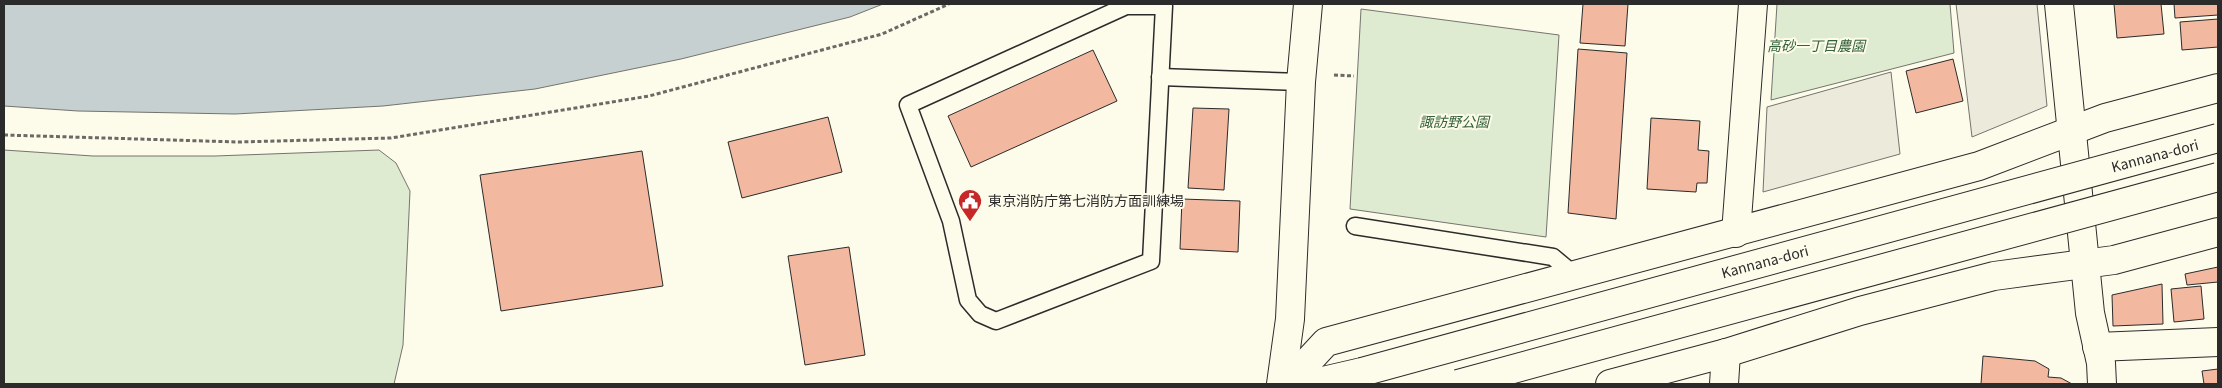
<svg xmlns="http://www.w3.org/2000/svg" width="2222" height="388" viewBox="0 0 2222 388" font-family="Georgia,'Noto Sans JP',serif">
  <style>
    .green { fill: #deebd1; stroke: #74746e }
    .parking { fill: #eceadb; stroke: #74746e }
    .water { fill: #c7d0d0; stroke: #74746e }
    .building { fill: #f2b8a0; stroke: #2b2b2b }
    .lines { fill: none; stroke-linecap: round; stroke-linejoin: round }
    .service-casing { stroke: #2b2b2b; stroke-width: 19 }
    .minor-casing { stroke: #2b2b2b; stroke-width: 30 }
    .primary-casing { stroke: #2b2b2b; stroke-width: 30 }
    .path { stroke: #6a6964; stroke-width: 3; stroke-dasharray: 4 2.5; stroke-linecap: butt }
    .service { stroke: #fdfbea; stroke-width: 16 }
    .minor { stroke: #fdfbea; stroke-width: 28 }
    .primary { stroke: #fdfbea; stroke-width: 28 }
    .primary-bridge-casing { stroke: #2b2b2b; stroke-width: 30; stroke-linecap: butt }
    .primary-bridge { stroke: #fdfbea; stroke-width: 28 }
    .labels { text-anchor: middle; stroke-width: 4; stroke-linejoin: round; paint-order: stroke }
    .park-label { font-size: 14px; font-style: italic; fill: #34623c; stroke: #fdfbea }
    .street-label { font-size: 14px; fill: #2b2b2b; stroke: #fdfbea }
    .poi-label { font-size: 14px; fill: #2b2b2b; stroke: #fdfbea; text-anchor: start }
  </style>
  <rect width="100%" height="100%" fill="#fdfbea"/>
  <g class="green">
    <path d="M1777 4H1950L1954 53 1771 100Z"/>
    <path d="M1361 9 1559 35 1546 237 1350 209Z"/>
    <path d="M4 150 93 156H215L379 150 396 163 410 191 403 345 394 384H4Z"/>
  </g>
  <g class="parking">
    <path d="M1956 4H2037L2047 106 1972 137Z"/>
    <path d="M1891 72 1900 154 1763 192 1767 107Z"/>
  </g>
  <path class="water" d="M4 4H883L850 17 681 59 535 89 383 106 235 114 78 111 4 106Z"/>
  <g class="building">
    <path d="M1583 4H1628L1625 46 1580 43Z"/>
    <path d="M2114 4H2161L2164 34 2117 38Z"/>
    <path d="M2174 4H2218V15L2175 18Z"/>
    <path d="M2218 19V47L2182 50 2180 22Z"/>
    <path d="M1578 49 1627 53 1616 219 1568 213Z"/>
    <path d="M1093 50 1117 101 971 167 948 116Z"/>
    <path d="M1953 59 1963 101 1916 113 1906 71Z"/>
    <path d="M1193 108 1229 109 1224 190 1188 188Z"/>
    <path d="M828 117 842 172 742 198 728 142Z"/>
    <path d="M1651 118 1700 121 1698 150 1709 151 1707 183H1697L1696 192 1647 189Z"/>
    <path d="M642 151 663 286 501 311 480 175Z"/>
    <path d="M1182 199 1240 201 1238 252 1180 249Z"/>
    <path d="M849 247 865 355 805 365 788 256Z"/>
    <path d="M2218 267V282L2187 285 2185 274Z"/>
    <path d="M2162 284 2163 324 2113 326 2112 295Z"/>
    <path d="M2201 286 2204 319 2174 322 2171 289Z"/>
    <path d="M1983 356 2035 361 2049 369 2048 377 2061 378 2072 384H1981Z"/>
    <path d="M2218 369V384H2204L2202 371Z"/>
  </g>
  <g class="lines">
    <g class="service-casing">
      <g id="service">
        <path d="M1126 6H1164L1151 261 996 321 980 314 968 300 951 221 908 105Z"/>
        <path d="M1160 77 1301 82"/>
        <path d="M1355 226 1553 257 1565 267 1568 278"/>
      </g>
    </g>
    <g class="minor-casing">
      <g id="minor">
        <path d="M2059 4 2090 313 2101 363 2102 384"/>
        <path d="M1736 233 1753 4"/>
        <path d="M2097 347 2218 342"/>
        <path d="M1281 384 1290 319 1301 82 1308 4"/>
        <path d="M1287 384 1326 342 1979 166 2105 118 2218 88"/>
        <path d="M1610 384 1726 353 1860 311 1994 276 2114 260 2218 232"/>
        <path d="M1724 384 1726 353"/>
      </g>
    </g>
    <g class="primary-casing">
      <path id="primary" d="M1310 384 1362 372"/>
    </g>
    <g class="path">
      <path d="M1334 75 1354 76"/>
      <path d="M4 135 238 142 391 138 649 96 882 34 949 4"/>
    </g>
    <use href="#service" class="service"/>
    <use href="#minor" class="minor"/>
    <use href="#primary" class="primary"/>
    <g class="primary-bridge-casing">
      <g id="primary-bridge">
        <path d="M1362 372 2218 138"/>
        <path d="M1458 384 2218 177"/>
      </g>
    </g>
    <use href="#primary-bridge" class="primary-bridge"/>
  </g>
  <defs>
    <g id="civic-pin" transform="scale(1.25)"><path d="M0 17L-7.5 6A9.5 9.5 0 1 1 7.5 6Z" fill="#c62828" stroke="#fdfbea"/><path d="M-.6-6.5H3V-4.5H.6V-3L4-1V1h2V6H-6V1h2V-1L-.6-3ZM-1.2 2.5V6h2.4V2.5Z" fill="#fff"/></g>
  </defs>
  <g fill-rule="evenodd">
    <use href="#civic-pin" x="970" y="201"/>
  </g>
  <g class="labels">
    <g class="park-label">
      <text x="1816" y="51">高砂一丁目農園</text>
      <text x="1454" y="127">諏訪野公園</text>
    </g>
    <g class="street-label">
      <text transform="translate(2155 156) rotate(-15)" y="5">Kannana-dori</text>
      <text transform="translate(1765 262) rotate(-15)" y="5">Kannana-dori</text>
    </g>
    <g class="poi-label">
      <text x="988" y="206">東京消防庁第七消防方面訓練場</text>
    </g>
  </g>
  <rect width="2222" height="388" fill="none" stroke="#2b2b2b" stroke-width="10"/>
</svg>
